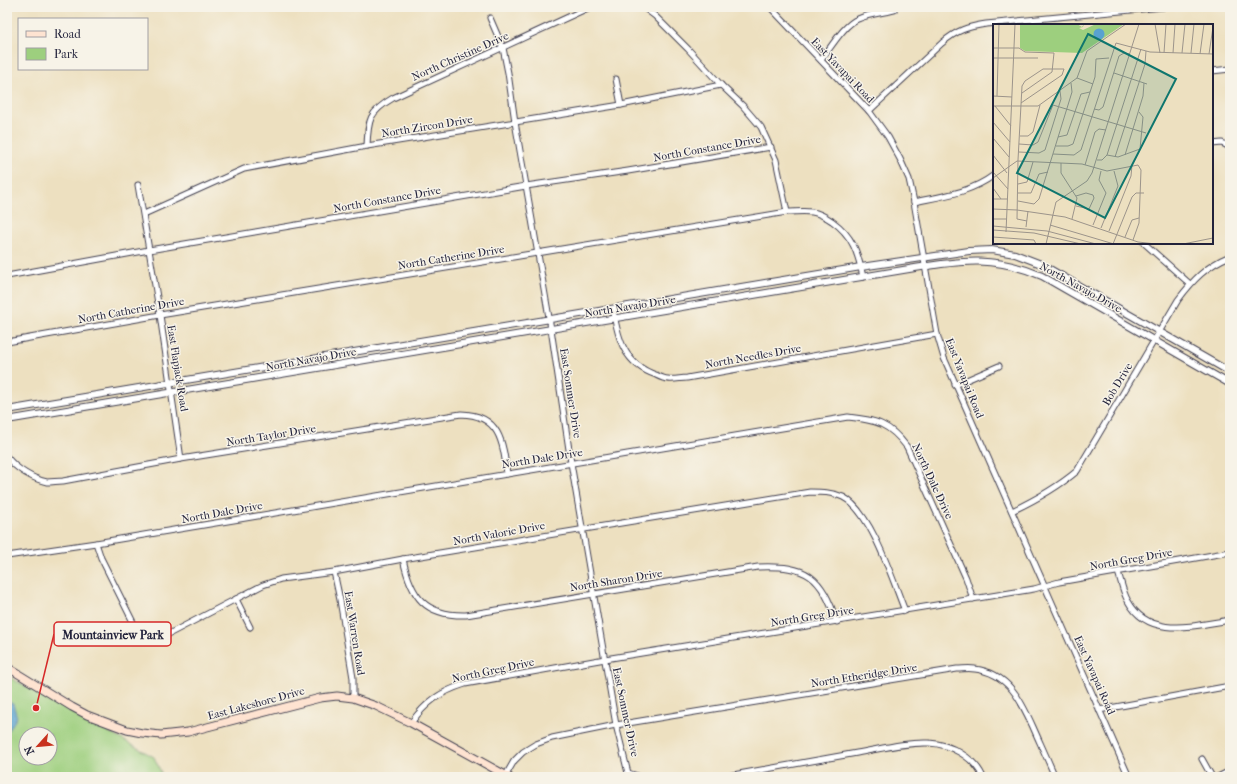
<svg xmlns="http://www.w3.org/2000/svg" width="1237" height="784" viewBox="0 0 1237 784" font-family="'IM FELL French Canon',serif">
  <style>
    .green { fill: #9dcf7e; stroke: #60785c; fill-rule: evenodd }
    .water { fill: #59a2d0; stroke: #3e6286 }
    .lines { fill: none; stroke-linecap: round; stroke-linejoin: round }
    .minor-casing { stroke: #403e4f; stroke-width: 7 }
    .tertiary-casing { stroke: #403e4f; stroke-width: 8 }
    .secondary-casing { stroke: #403e4f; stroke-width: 9 }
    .minor { stroke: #fff; stroke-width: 5 }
    .tertiary { stroke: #fff; stroke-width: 6 }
    .secondary { stroke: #fee3d1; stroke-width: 7 }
    .labels { text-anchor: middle; stroke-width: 3; stroke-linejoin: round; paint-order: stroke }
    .street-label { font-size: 11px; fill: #22223b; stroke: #f7f3e8 }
    .inset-road { fill: none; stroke: #9c948b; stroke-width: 1 }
    .view { fill: #0f766e; fill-opacity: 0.15; stroke: #0f766e; stroke-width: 2 }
    .inset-edge { fill: none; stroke: #22223b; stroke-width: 2 }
    .leader { fill: none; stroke: #d62828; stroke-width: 1.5 }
    .callout-dot { fill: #d62828; stroke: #f7f3e8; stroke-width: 1.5 }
    .callout { fill: #f7f3e8; stroke: #d62828; stroke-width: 1.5 }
    .callout-label { font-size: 12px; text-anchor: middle; font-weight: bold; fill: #22223b }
  </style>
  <rect width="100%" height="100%" fill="#f7f3e8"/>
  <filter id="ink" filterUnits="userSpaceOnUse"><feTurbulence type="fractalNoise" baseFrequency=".025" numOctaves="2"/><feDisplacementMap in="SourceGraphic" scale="8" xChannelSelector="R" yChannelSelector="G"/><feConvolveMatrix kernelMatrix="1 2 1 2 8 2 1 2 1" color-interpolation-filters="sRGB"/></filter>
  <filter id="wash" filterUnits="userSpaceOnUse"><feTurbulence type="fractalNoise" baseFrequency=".012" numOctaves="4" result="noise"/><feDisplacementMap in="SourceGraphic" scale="16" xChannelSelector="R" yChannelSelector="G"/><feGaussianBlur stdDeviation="0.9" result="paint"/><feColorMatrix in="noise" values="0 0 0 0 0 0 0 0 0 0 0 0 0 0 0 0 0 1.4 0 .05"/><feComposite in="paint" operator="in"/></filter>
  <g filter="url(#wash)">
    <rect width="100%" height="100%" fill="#ede0c0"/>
    <path class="green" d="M7 676 154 757 163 777H7ZM26 734H50V758H26Z"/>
    <path class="water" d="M7 701 13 704 17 717 7 733Z"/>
  </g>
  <g filter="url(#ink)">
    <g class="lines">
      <g class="minor-casing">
        <g id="minor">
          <path d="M643 7 655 16 688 49 721 85 743 106 761 127 776 160 787 212"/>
          <path d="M770 7 869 111 888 137 900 159 909 179 914 202 937 334 944 358 1129 777"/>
          <path d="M490 18 503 48 508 73 515 122 551 329 571 463 616 725 628 773 641 777"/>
          <path d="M821 60C830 49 844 24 858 19 869 14 882 13 894 10"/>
          <path d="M1212 71 1230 69"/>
          <path d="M616 79 621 105"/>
          <path d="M869 111 942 43C957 30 967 27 986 24L1163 7"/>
          <path d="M1212 144 1222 143 1230 147"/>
          <path d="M367 146C368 120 369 112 393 98L590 7"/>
          <path d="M138 185 160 315 181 459"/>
          <path d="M914 202C943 196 970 193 994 175"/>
          <path d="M144 214 244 169 367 146 621 105 721 85"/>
          <path d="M1144 243 1190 284"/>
          <path d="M7 276 149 250 526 186 628 171 771 147"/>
          <path d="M613 309C618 339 624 364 656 375 660 377 664 379 668 379 674 380 681 378 687 378L937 334"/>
          <path d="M7 342 160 315 787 212C795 212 804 211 812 212 819 213 826 217 832 221 853 236 858 253 863 277"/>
          <path d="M955 385 999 366"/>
          <path d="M7 457C16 469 33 479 47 482 52 482 58 481 63 481L181 459 461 414C500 415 503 442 507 474"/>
          <path d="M1012 511C1035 500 1057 488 1077 471L1178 300C1193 280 1206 266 1230 256"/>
          <path d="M96 543 101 558 136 628C145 638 148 639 161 638L236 599 263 585 281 579 334 572 403 559 810 492C821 492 832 492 843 497 871 511 893 581 905 611"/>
          <path d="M7 556 96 543 848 417C876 420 889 423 907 447L966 578 973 599"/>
          <path d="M403 559C411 597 425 616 466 615L758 567C808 565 821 576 837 622"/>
          <path d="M334 572 340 600 353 678V698"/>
          <path d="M1118 572C1121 581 1123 593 1128 601 1149 640 1195 625 1230 620"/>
          <path d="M236 599 250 627"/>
          <path d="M1099 710 1230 686"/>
          <path d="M411 723C426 702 440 692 465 684L605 659 1034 589 1059 582 1230 552"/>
          <path d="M1202 759 1212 777"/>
          <path d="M506 775 514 761 523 752 536 744 552 738 616 725 957 669C963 669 969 668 975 669 1008 673 1021 700 1033 727 1040 743 1048 760 1055 777"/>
          <path d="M722 777C767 769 812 761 857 753 880 749 905 742 929 743 950 744 974 757 983 777"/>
          <path d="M1218 777 1230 771"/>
        </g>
      </g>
      <g class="tertiary-casing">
        <g id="tertiary">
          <path d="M7 410 861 267 969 251 992 250 1015 254 1041 264 1230 372"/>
          <path d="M7 420 915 268C962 260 996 256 1042 276L1230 384"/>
        </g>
      </g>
      <g class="secondary-casing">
        <path id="secondary" d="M7 667 72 707 87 715 127 730 142 733 161 735 188 732 320 698 337 696 353 698 376 706 411 723 509 777"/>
      </g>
      <use href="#minor" class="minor"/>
      <use href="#tertiary" class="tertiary"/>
      <use href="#secondary" class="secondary"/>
    </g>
  </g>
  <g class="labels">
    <g class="street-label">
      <text transform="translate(460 56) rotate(-24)" y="4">North Christine Drive</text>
      <text transform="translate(843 70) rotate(46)" y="4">East Yavapai Road</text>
      <text transform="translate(427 126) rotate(-9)" y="4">North Zircon Drive</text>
      <text transform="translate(707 148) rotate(-10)" y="4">North Constance Drive</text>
      <text transform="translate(387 199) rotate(-10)" y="4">North Constance Drive</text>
      <text transform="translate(451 257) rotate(-9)" y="4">North Catherine Drive</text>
      <text transform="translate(1081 287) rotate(29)" y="4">North Navajo Drive</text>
      <text transform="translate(630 306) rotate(-9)" y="4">North Navajo Drive</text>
      <text transform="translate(131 310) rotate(-10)" y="4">North Catherine Drive</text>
      <text transform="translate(753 356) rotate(-10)" y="4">North Needles Drive</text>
      <text transform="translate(311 359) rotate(-10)" y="4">North Navajo Drive</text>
      <text transform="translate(178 368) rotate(81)" y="4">East Flapjack Road</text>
      <text transform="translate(965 378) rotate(68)" y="4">East Yavapai Road</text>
      <text transform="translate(1117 384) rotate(-59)" y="4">Bob Drive</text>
      <text transform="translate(571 393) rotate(81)" y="4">East Sommer Drive</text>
      <text transform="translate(271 435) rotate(-9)" y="4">North Taylor Drive</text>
      <text transform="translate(542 458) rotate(-9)" y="4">North Dale Drive</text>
      <text transform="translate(933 481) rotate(65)" y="4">North Dale Drive</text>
      <text transform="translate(222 512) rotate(-10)" y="4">North Dale Drive</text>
      <text transform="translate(499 533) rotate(-10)" y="4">North Valorie Drive</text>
      <text transform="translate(1131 559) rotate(-10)" y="4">North Greg Drive</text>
      <text transform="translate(616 580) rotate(-9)" y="4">North Sharon Drive</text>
      <text transform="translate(812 616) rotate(-9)" y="4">North Greg Drive</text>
      <text transform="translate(355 633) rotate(81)" y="4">East Warren Road</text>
      <text transform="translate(493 670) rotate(-12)" y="4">North Greg Drive</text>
      <text transform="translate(864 675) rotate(-9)" y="4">North Etheridge Drive</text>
      <text transform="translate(1095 675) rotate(66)" y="4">East Yavapai Road</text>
      <text transform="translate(256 703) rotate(-15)" y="4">East Lakeshore Drive</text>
      <text transform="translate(626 712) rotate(78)" y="4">East Sommer Drive</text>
    </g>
  </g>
  <g transform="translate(993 24)">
    <rect width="220" height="220" fill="#ede0c0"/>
    <path d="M27 0H84L89 3 91 0 90 3 86 4 90 6 103 0H131L89 29 32 27 27 24Z" fill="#9dcf7e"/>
    <path d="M100.5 10a5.5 5.5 0 1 1 11 0a5.5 5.5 0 1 1-11 0Z" fill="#59a2d0"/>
    <path class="inset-road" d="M162 0 167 29M0 24H26L32 28 61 29 59 48 29 69M171 29 173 0M180 29 182 0M189 29 192 0M198 29 201 0M207 30 211 0M216 30 220 3M0 34H45M121 49 154 60M84 54 100 60M0 72 19 73M4 72 6 0M28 79 69 51 71 45H50L32 57 29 62 25 136 24 195 34 197M0 82H45L84 54 94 27 133 0M2 82 18 102M101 85 106 86 110 83 126 32 131 29 137 30M0 98 17 118M27 112H35L40 108 47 81M65 113 74 111 88 70 97 68M0 114 16 133M26 120 40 121 45 118 60 81 153 109M63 122H75L80 120 102 53 103 35 116 34M26 128 46 129 52 126 68 75 67 67M60 130 81 131 88 126 123 19 157 28 220 30M0 131 14 149M114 131 125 133 147 125 150 93 146 88M132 131 150 72 151 59M122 133 152 40 153 27M104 136H109L114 131 148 25M68 139V149L84 174 79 195M92 141 102 108 106 105 113 106M0 148 15 165M0 154 24 137 89 140 114 147 145 141 148 146 146 199 140 216M25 160 34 158 40 138M0 164 8 175M25 169H38L46 150 55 148M83 172 93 169 100 171 101 174 96 185 83 182M0 175H15M25 177 41 180 46 175 79 68 78 59M0 185 24 186 72 193 145 218 163 220M0 195H14M57 201 121 220M100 201 113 169 106 156 108 147M0 202 54 207 103 220M33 203 35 187M108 204 125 162 121 147M0 206 41 209 88 220M116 207 138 152 139 141M13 208 22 0M0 213 41 216 43 220M132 213 139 196 146 194M53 220 63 178 94 157 99 149 146 0M120 220 139 173 143 169H151M190 220 220 214"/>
    <path class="view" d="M95 10 183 55 112 194 24 149Z"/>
    <rect width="220" height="220" class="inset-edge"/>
  </g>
  <path class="leader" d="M36 708L54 634"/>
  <circle class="callout-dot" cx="36" cy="708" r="4"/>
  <rect class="callout" x="54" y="622" width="117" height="24" rx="4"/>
  <g class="callout-label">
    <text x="113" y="639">Mountainview Park</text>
  </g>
  <rect width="1237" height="784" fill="none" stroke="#f7f3e8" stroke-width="24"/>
  <rect x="18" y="18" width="130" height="52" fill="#f7f3e8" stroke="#a29fa3"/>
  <rect x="26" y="31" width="20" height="6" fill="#fee3d1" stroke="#a29fa3"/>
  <text x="54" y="38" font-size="12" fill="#22223b">Road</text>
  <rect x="26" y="48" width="20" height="12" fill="#9dcf7e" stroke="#a29fa3"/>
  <text x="54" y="58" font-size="12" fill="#22223b">Park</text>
  <g transform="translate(38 746) rotate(243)"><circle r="19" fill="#f7f3e8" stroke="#a29fa3"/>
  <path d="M0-3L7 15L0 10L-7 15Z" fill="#c8321e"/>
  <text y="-6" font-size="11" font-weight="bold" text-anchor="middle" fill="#22223b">N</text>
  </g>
</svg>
